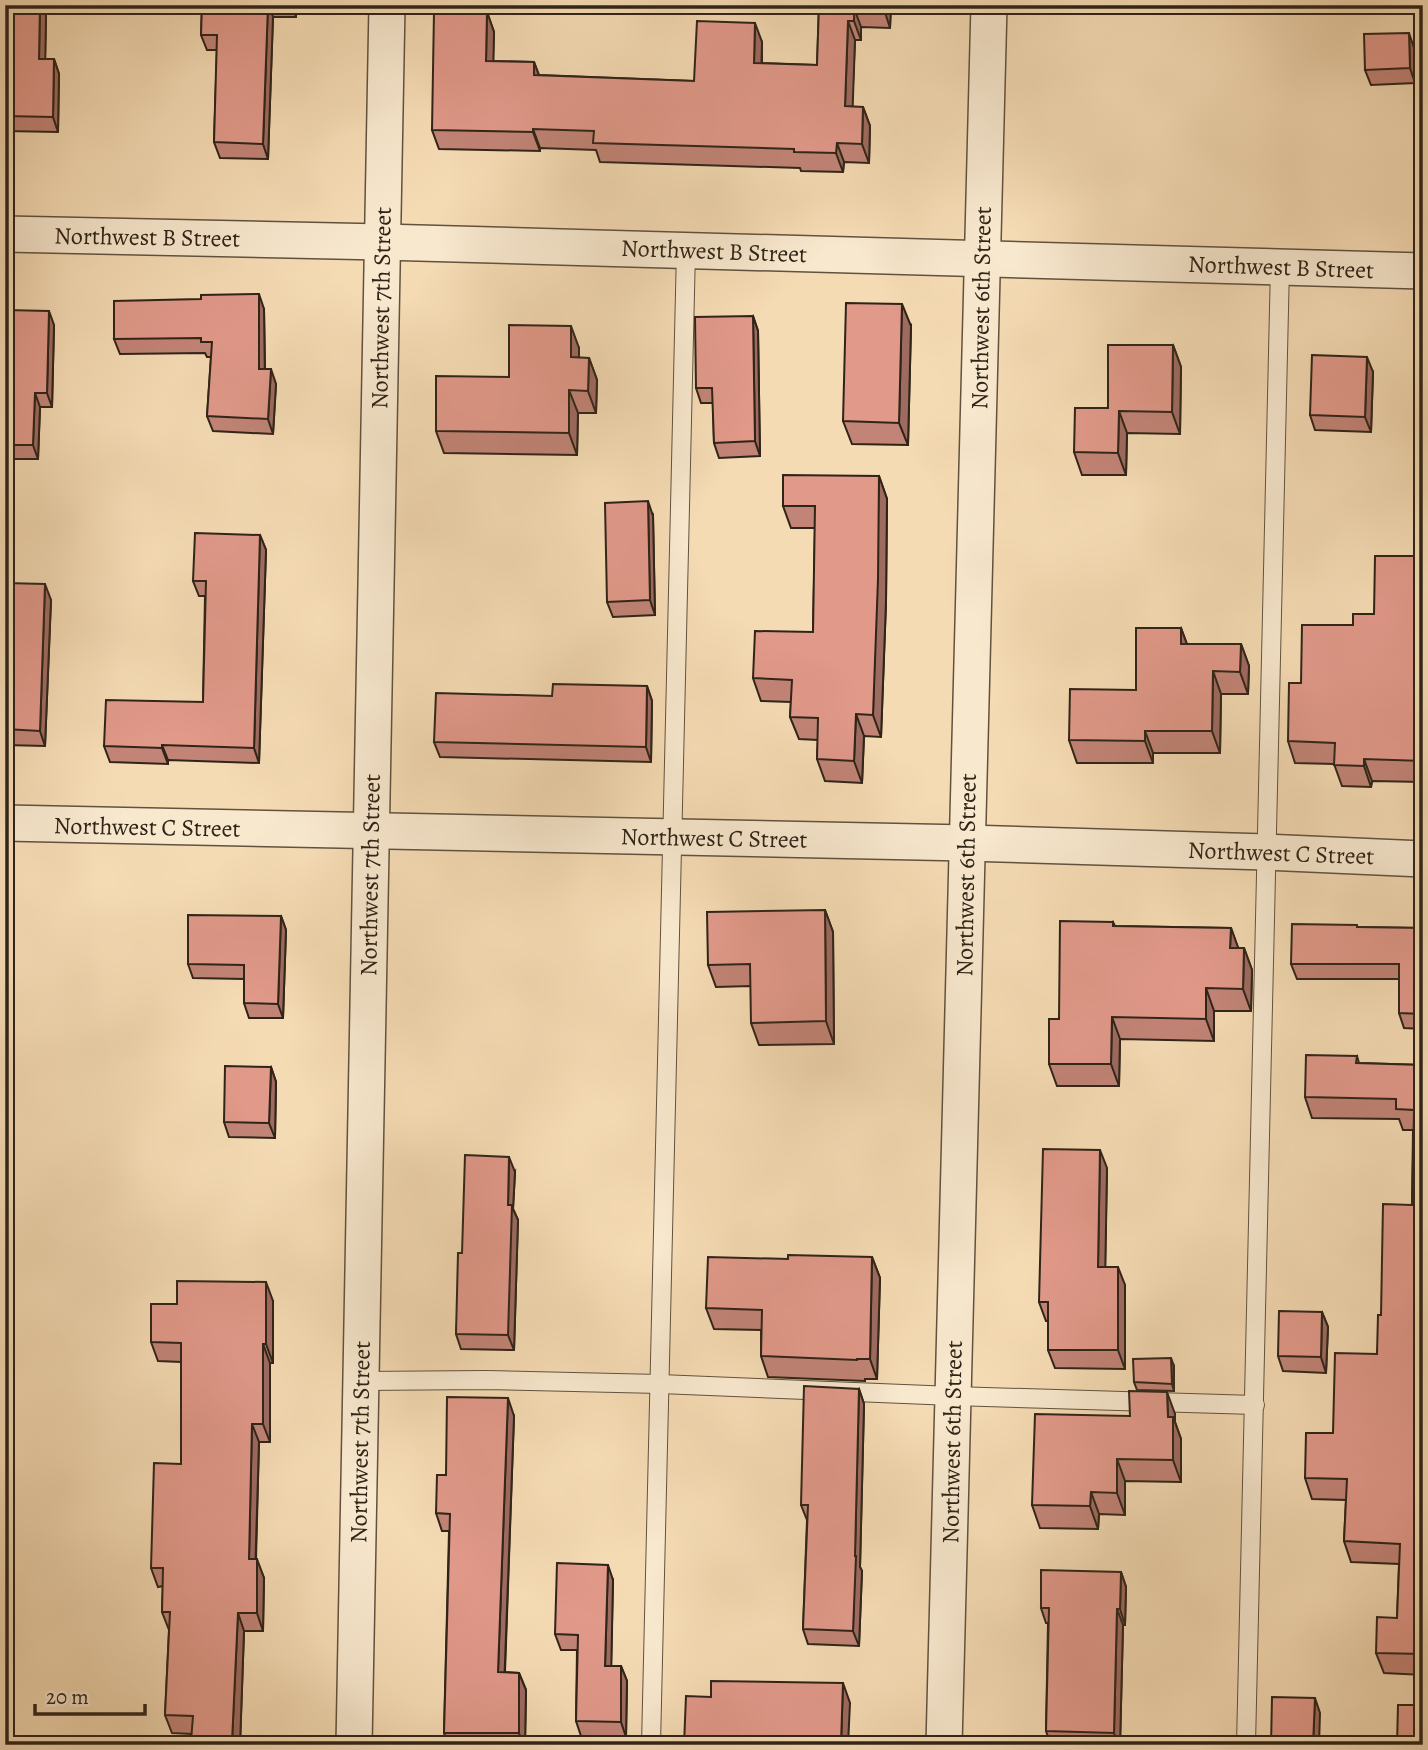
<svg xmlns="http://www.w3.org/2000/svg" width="1428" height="1750" viewBox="0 0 1428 1750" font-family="Alegreya,serif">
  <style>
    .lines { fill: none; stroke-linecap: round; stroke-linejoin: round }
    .lane-casing { stroke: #60523f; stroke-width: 20 }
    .street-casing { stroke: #60523f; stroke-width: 38 }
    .lane { stroke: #f8e8ce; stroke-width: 18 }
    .street { stroke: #f8e8ce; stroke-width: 35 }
    .wall { fill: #c28477; stroke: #2f2418; stroke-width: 2 }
    .shaded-wall { fill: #9e6b61; stroke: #2f2418; stroke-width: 2 }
    .building { fill: #e1998a; stroke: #2f2418; stroke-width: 2 }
    .labels { text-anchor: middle; stroke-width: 5; stroke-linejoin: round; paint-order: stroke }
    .street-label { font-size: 24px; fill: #2f2418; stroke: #f8e8ce }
  </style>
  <rect width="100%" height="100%" fill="#f5dbb4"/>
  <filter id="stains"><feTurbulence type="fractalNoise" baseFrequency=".00286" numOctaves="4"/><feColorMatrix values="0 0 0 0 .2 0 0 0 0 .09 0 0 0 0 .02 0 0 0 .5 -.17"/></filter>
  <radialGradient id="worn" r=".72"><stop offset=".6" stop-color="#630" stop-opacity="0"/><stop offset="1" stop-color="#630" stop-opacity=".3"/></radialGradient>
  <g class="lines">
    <g class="lane-casing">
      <g id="lane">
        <path d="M361 1381 486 1380 660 1384 953 1396 1255 1405"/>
        <path d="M651 1745 686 250"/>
        <path d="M1246 1745 1280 266"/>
      </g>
    </g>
    <g class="street-casing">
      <g id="street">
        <path d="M5 234 382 242 1423 271"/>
        <path d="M5 823 967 843 1266 852 1423 859"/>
        <path d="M354 1745 387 5"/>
        <path d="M944 1745 989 5"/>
      </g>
    </g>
    <use href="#lane" class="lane"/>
    <use href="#street" class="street"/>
  </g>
  <g class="wall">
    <path d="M5 5 46 16 45 59H54L59 74 58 132 5 131Z"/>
    <path d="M202 5H296V17H273L268 159 220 158 214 142 217 50H207L201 35Z"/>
    <path d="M819 5H891L890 28 861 27V40H855L852 107H863L870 126 869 163 844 162 843 172 801 171 800 168 600 162 596 150 540 148V151L439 149 432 130 487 12 494 32 493 61 534 62 539 75 694 81 762 42V63L817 65Z"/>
    <path d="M1414 48 1415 83 1371 85 1365 70Z"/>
    <path d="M264 309 265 369 276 384 273 434 213 431 207 416 211 357H207L205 353 120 354 114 339Z"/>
    <path d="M5 310 54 325 52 407H40L38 459H5Z"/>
    <path d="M753 316 758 331 760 456 719 458 714 443 713 403H701L696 388Z"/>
    <path d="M911 326 908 445 852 444 843 421Z"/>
    <path d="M1173 345 1181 367 1180 434 1127 433 1126 475H1082L1074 452 1108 408Z"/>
    <path d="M579 348V358H589L597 380 596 413H578L577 455 444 453 436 431 509 377Z"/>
    <path d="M1373 372 1371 432 1315 430 1310 415Z"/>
    <path d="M879 476 887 499 886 602 881 737 864 736 862 783 825 781 817 759 818 740 799 739 790 717 791 702 761 701 753 678 813 632 815 528H791L783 506Z"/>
    <path d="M653 516 655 615 613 617 607 602Z"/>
    <path d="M260 535 266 550 259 763 168 760V764L110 762 104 746 203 702 205 596H199L193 581Z"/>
    <path d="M1423 556V782L1372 781 1371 787 1342 786 1334 764 1295 763 1288 741 1301 683 1353 625 1374 614Z"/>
    <path d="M5 583 51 600 45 746 5 745Z"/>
    <path d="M1181 628 1187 644H1241L1249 666 1248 694H1221L1220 753H1153V763H1077L1069 740 1136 690Z"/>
    <path d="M647 686 652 701 651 762 440 757 434 742 552 696Z"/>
    <path d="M825 910 833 932 834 1044 759 1045 751 1023V986L716 987 708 965Z"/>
    <path d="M281 916 286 930 283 1018H249L244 1003V979L193 978 188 964Z"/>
    <path d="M1113 922 1115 926 1231 928 1238 948H1244L1252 970 1251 1011H1214V1041L1120 1039 1119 1086H1057L1049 1064 1059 1019Z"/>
    <path d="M1358 927 1423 928V1029L1404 1028 1399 1013V979H1297L1291 964Z"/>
    <path d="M1357 1056 1359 1063 1423 1065V1675L1384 1673 1376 1653 1397 1618 1399 1564 1351 1562 1344 1541 1346 1500 1312 1499 1305 1478 1333 1433 1377 1354 1381 1315 1412 1205 1413 1130H1403L1399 1119 1312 1118 1305 1097Z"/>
    <path d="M271 1067 276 1082 275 1138 229 1137 224 1122Z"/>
    <path d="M1107 1168 1105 1267 1125 1285V1369L1055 1368 1048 1350V1321H1046L1039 1302Z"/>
    <path d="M515 1172 513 1209 518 1220 514 1350 461 1349 456 1334 462 1253Z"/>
    <path d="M872 1257 880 1278 877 1379H865V1381L768 1377 761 1356V1330L714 1329 706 1308 788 1259Z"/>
    <path d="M273 1301V1363H270V1442H259L256 1559 264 1578 263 1631H244L240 1745H193L191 1741 192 1734 172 1733 165 1715 169 1630 162 1612 163 1586 158 1587 151 1568 181 1464V1362L158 1361 151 1342 177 1304Z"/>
    <path d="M1322 1312 1328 1327 1326 1373 1283 1371 1278 1356Z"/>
    <path d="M1174 1366V1391L1137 1390 1134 1382Z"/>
    <path d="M859 1389 864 1404 860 1567 862 1571 859 1646 808 1644 803 1629 807 1520 801 1505Z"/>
    <path d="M1175 1414V1422L1181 1439V1482L1125 1481V1515L1099 1514 1098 1529 1040 1528 1032 1505 1130 1416Z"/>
    <path d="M514 1416 505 1672 519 1673 526 1690 525 1745H448L444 1733 449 1531H442L436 1513 446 1475Z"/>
    <path d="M1121 1572 1126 1587 1125 1625H1123L1120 1745H1051L1046 1731 1048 1623H1046L1041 1608Z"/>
    <path d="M613 1580 611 1666H621L627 1681 626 1737 581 1736 576 1721 577 1650H561L555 1634Z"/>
  </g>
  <g class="shaded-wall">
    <path d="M40 5H42L46 16 45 74 39 59Z"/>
    <path d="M268 5H269L273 17 268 159 263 144Z"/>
    <path d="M292 5H296V17Z"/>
    <path d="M884 5H891L890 28 884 9Z"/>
    <path d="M854 8 861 27V40L854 21Z"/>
    <path d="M487 12 494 32 493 80 486 61Z"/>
    <path d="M848 21 855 40 852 126 845 106Z"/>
    <path d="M755 23 762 42 761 82 754 63Z"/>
    <path d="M1409 33 1414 48 1415 83 1410 68Z"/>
    <path d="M54 59 59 74 58 132 53 117Z"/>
    <path d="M534 62 541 81 534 75Z"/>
    <path d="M863 107 870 126 869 163 862 144Z"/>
    <path d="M533 129 540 148V151L533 132Z"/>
    <path d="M837 143 844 162 843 172 836 153Z"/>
    <path d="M259 294 264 309 265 384 259 369Z"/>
    <path d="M902 304 911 326 908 445 899 423Z"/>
    <path d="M49 311 54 325 52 407 47 393Z"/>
    <path d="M753 316 758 331 760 456 755 441Z"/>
    <path d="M571 326 579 348V380L571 357Z"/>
    <path d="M1173 345 1181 367 1180 434 1172 412Z"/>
    <path d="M1367 357 1373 372 1371 432 1365 417Z"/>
    <path d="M589 358 597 380 596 413 588 391Z"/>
    <path d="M271 369 276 384 273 434 268 419Z"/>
    <path d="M569 390 578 413 577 455 569 433Z"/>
    <path d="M35 393 40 407 38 459 33 445Z"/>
    <path d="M1119 411 1127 433 1126 475 1118 453Z"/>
    <path d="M879 476 887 499 886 602 881 737 873 715Z"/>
    <path d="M648 501 653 516 655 615 650 600Z"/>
    <path d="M260 535 266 550 259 763 254 748Z"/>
    <path d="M45 584 51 600 45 746 40 731Z"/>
    <path d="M1181 628 1189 650 1181 644Z"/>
    <path d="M1241 644 1249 666 1248 694 1240 672Z"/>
    <path d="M1213 671 1221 694 1220 753 1212 731Z"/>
    <path d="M647 686 652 701 651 762 646 747Z"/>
    <path d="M856 714 864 736 862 783 854 761Z"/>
    <path d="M1145 731 1153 753V763L1145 741Z"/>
    <path d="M162 745 168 760V764L162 748Z"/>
    <path d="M1364 759 1372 781 1371 787 1364 766Z"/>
    <path d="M825 910 833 932 834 1044 826 1021Z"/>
    <path d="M281 916 286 930 283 1018 278 1004Z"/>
    <path d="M1231 928 1239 950 1230 948Z"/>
    <path d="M1244 948 1252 970 1251 1011 1243 989Z"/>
    <path d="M1206 988 1214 1011V1041L1206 1019Z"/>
    <path d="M1112 1017 1120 1039 1119 1086 1111 1064Z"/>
    <path d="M271 1067 276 1082 275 1138 269 1123Z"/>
    <path d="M1100 1150 1107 1168 1105 1285 1098 1267Z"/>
    <path d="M509 1157 515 1172 513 1209 518 1220 514 1350 508 1335V1205Z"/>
    <path d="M872 1257 880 1278 877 1379 870 1359Z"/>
    <path d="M1118 1267 1125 1285V1369L1118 1350Z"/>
    <path d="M266 1282 273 1301V1363L266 1344Z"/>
    <path d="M1322 1312 1328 1327 1326 1373 1321 1357Z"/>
    <path d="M263 1344 270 1363V1442L263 1424Z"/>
    <path d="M1171 1358 1174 1366V1391L1172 1384Z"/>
    <path d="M859 1389 864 1404 860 1567 862 1571 859 1646 853 1631Z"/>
    <path d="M1167 1392 1175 1414V1422L1181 1439V1482L1173 1460 1168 1417Z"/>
    <path d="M508 1398 514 1416 504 1690 498 1672Z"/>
    <path d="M252 1424 259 1442 255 1578 249 1559Z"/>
    <path d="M1117 1459 1125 1481V1515L1117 1493Z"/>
    <path d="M1091 1492 1099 1514 1098 1529 1090 1506Z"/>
    <path d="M257 1559 264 1578 263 1631 257 1613Z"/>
    <path d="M608 1565 613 1580 611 1681 605 1666Z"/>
    <path d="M1121 1572 1126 1587 1125 1625 1120 1609Z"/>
    <path d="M1117 1609 1123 1625 1120 1745H1118L1114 1733Z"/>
    <path d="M238 1613 244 1631 240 1745H233L232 1742Z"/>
    <path d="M621 1666 627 1681 626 1737 621 1722Z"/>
    <path d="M519 1673 526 1690 525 1745H523L519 1733Z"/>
    <path d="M843 1683 850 1703 848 1745 841 1744Z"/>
    <path d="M1315 1698 1320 1713 1319 1745H1313Z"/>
  </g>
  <g class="building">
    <path d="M5 5H40L39 59H54L53 117 5 116Z"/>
    <path d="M202 5H268L263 144 214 142 217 35H201Z"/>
    <path d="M819 5H884V9L854 8V21H848L845 106 863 107 862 144 837 143 836 153 794 152V149L593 143 594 131 533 129V132L432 130 434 11 487 12 486 61 534 62V75L694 81 697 21 755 23 754 63 817 65Z"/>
    <path d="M1409 33 1410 68 1365 70 1364 34Z"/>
    <path d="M259 294V369H271L268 419 207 416 212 342H201V338L114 339V301L201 299V295Z"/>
    <path d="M846 303 902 304 899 423 843 421Z"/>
    <path d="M5 310 49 311 47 393H35L33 445H5Z"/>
    <path d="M753 316 755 441 714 443 712 388H696L695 317Z"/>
    <path d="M509 325 571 326V357L589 358 588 391 569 390V433L436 431V376L509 377Z"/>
    <path d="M1108 345H1173L1172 412 1119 411 1118 453 1074 452 1075 408H1108Z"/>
    <path d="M1312 355 1367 357 1365 417 1310 415Z"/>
    <path d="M783 475 879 476 878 579 873 715 856 714 854 761 817 759 818 718 790 717 792 680 753 678 755 631 813 632 815 506H783Z"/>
    <path d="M648 501 650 600 607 602 605 503Z"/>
    <path d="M195 533 260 535 254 748 162 745V748L104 746 106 700 203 702 206 581H193Z"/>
    <path d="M1375 556H1423V761L1364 759V766L1334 765 1335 743 1288 741 1289 683H1301L1302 625H1353V614H1374Z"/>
    <path d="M5 583 45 584 40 731 5 729Z"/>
    <path d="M1136 628H1181V644H1241L1240 672 1213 671 1212 731H1145V741L1069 740 1070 689 1136 690Z"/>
    <path d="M553 684 647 686 646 747 434 742 436 693 552 696Z"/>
    <path d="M825 910 826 1021 751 1023 750 964 708 965 707 912Z"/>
    <path d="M188 915 281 916 278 1004 244 1003V965L188 964Z"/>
    <path d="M1060 921 1113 922V926L1231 928 1230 948H1244L1243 989 1206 988V1019L1112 1017 1111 1064H1049V1019H1059Z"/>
    <path d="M1292 924 1357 925V927L1423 928V1014L1399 1013V964H1291Z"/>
    <path d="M1306 1055 1357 1056 1356 1063 1423 1065V1639L1422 1638V1654L1376 1653 1377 1617 1397 1618 1400 1544 1344 1541 1347 1479 1305 1478 1306 1433H1333L1335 1353 1377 1354 1378 1315H1381L1383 1204 1412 1205 1414 1110 1396 1109V1099L1305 1097Z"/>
    <path d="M225 1066 271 1067 269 1123 224 1122Z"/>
    <path d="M1043 1149 1100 1150 1098 1267H1118V1350H1048V1302H1039Z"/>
    <path d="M465 1155 509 1157 508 1205H512L508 1335 456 1334 458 1253H462Z"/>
    <path d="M788 1255 872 1257 870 1359H857V1360L761 1356 762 1310 706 1308 708 1257 788 1259Z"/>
    <path d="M177 1281 266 1282V1344H263V1424H252L249 1559H257V1613H238L232 1742 191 1741 193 1716 165 1715 170 1612H162L163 1568H151L154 1463 181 1464V1343L151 1342V1304H177Z"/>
    <path d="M1279 1311 1322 1312 1321 1357 1278 1356Z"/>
    <path d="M1171 1358 1172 1384 1134 1382 1133 1359Z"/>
    <path d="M804 1386 859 1389 855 1556H856L853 1631 803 1629 808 1505H801Z"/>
    <path d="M1129 1391 1167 1392 1168 1417H1173V1460L1117 1459V1493L1091 1492 1090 1506 1032 1505 1035 1414 1130 1416Z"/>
    <path d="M447 1397 508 1398 498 1672 519 1673V1733H444L450 1514 436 1513 437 1475H446Z"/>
    <path d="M557 1563 608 1565 605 1666H621V1722L576 1721 578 1635 555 1634Z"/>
    <path d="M1041 1570 1121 1572 1120 1609H1117L1114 1733 1046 1731 1049 1608H1041Z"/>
    <path d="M711 1681 843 1683 841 1744 684 1745 686 1696 711 1697Z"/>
    <path d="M1272 1697 1315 1698 1313 1745H1271Z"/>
    <path d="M1398 1705H1423V1745H1397Z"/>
  </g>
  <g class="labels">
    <g class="street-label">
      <text transform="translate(147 237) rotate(1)" y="8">Northwest B Street</text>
      <text transform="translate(714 251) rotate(2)" y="8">Northwest B Street</text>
      <text transform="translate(1281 267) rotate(2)" y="8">Northwest B Street</text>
      <text transform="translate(381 308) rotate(-89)" y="8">Northwest 7th Street</text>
      <text transform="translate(981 308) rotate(-89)" y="8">Northwest 6th Street</text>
      <text transform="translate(147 827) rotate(1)" y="8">Northwest C Street</text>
      <text transform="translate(714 838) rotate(1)" y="8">Northwest C Street</text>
      <text transform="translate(1281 853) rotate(2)" y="8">Northwest C Street</text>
      <text transform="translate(370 875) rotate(-89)" y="8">Northwest 7th Street</text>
      <text transform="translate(966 875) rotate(-89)" y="8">Northwest 6th Street</text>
      <text transform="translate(360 1442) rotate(-89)" y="8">Northwest 7th Street</text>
      <text transform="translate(952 1442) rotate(-89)" y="8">Northwest 6th Street</text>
    </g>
  </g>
  <rect width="1428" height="1750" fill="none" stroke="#f5dbb4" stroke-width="28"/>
  <rect x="7" y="7" width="1414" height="1736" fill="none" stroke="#2f2418" stroke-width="3.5"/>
  <rect x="14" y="14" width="1400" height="1722" fill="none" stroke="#2f2418" stroke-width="2"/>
  <path d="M35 1704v10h110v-10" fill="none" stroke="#2f2418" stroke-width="3.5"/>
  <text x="46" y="1704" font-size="21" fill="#2f2418" stroke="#f8e8ce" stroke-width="5" paint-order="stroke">20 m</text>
  <rect width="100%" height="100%" filter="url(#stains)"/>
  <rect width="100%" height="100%" fill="url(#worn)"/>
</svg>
